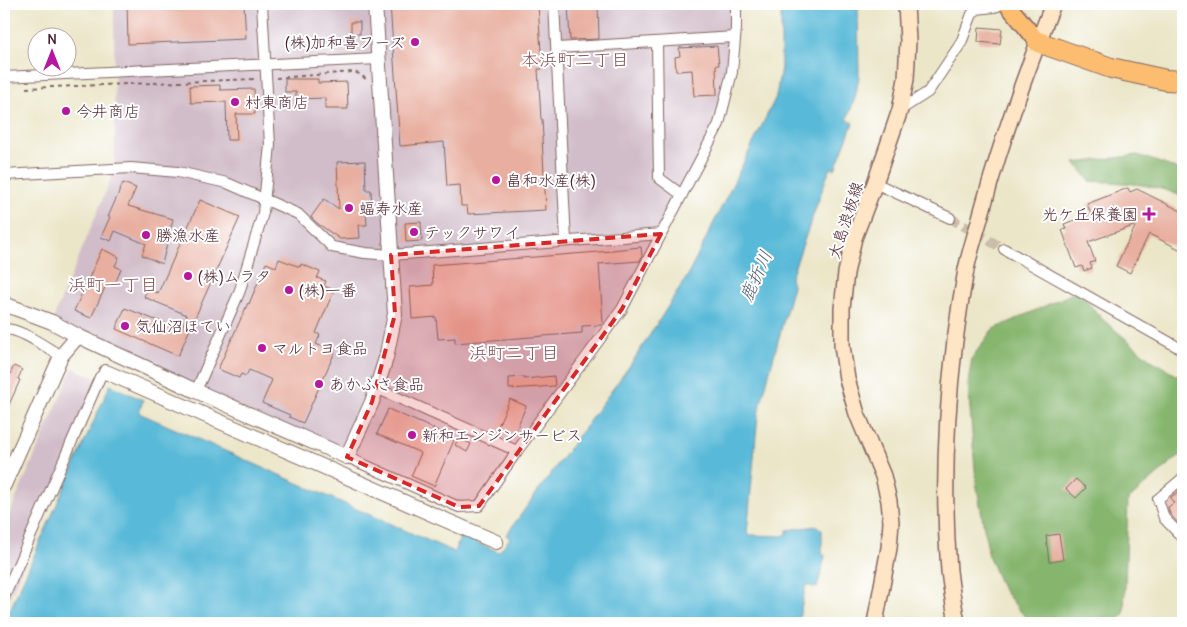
<svg xmlns="http://www.w3.org/2000/svg" width="1187" height="627" viewBox="0 0 1187 627" font-family="Delius,'Klee One',sans-serif">
  <style>
    .industrial { fill: #d1bdc9 }
    .forest { fill: #86b66e; stroke: #686a4c }
    .water { fill: #59b9d8; stroke: #526c82 }
    .building { fill: #e8ae9f }
    .lines { fill: none; stroke-linecap: round; stroke-linejoin: round }
    .minor-tunnel { stroke: #cbbea9; stroke-width: 10; stroke-dasharray: 10 5; stroke-linecap: butt }
    .minor-casing { stroke: #826562; stroke-width: 12 }
    .tertiary-casing { stroke: #826562; stroke-width: 16 }
    .secondary-casing { stroke: #826562; stroke-width: 18 }
    .primary-casing { stroke: #826562; stroke-width: 19 }
    .motorway-casing { stroke: #826562; stroke-width: 22 }
    .path { stroke: #826562; stroke-width: 2; stroke-dasharray: 4 4; stroke-linecap: butt }
    .minor { stroke: #fff; stroke-width: 10 }
    .tertiary { stroke: #fff; stroke-width: 14 }
    .secondary { stroke: #fee5c5; stroke-width: 15 }
    .primary { stroke: #fcbd6f; stroke-width: 16 }
    .motorway { stroke: #fcbd6f; stroke-width: 20 }
    .marked { fill: #d62828; fill-opacity: 0.2; stroke: #d62828; stroke-width: 4; stroke-dasharray: 10 6; stroke-linejoin: round }
    .poi-dot { fill: #b5179e; stroke: #fff; stroke-width: 2 }
    .labels { text-anchor: middle; stroke-width: 4; stroke-linejoin: round; paint-order: stroke }
    .poi-label { font-size: 16px; fill: #4a1f2b; stroke: #fff; text-anchor: start }
    .street-label { font-size: 16px; fill: #4a1f2b; stroke: #fff }
    .neighbourhood-label { font-size: 18px; fill: #815154; stroke: #fff }
    .water-label { font-size: 18px; font-style: italic; fill: #505d70; stroke: #fff }
  </style>
  <rect width="100%" height="100%" fill="#fff"/>
  <filter id="ink" filterUnits="userSpaceOnUse"><feTurbulence type="fractalNoise" baseFrequency=".02" numOctaves="2"/><feDisplacementMap in="SourceGraphic" scale="10" xChannelSelector="R" yChannelSelector="G"/><feConvolveMatrix kernelMatrix="1 2 1 2 8 2 1 2 1" color-interpolation-filters="sRGB"/></filter>
  <filter id="wash" filterUnits="userSpaceOnUse"><feTurbulence type="fractalNoise" baseFrequency=".0096" numOctaves="4" result="noise"/><feDisplacementMap in="SourceGraphic" scale="20" xChannelSelector="R" yChannelSelector="G"/><feGaussianBlur stdDeviation="1.12" result="paint"/><feColorMatrix in="noise" values="0 0 0 0 0 0 0 0 0 0 0 0 0 0 0 0 0 1.4 0 .05"/><feComposite in="paint" operator="in"/></filter>
  <g filter="url(#wash)">
    <rect width="100%" height="100%" fill="#ebe6c8"/>
    <g class="industrial">
      <path d="M114 4H733L735 37 726 118 647 262 528 436 479 506 459 507 52 322 115 169Z"/>
      <path d="M73 368 104 382 4 610V526Z"/>
    </g>
    <g class="forest">
      <path d="M1138 155 1183 171V197C1155 183 1121 183 1090 181L1075 163Z"/>
      <path d="M1078 291 1102 319 1151 360 1183 379V455L1179 456 1128 500 1124 613 1117 623H1032L1020 611 1002 588 989 557 976 481 968 384 972 358 992 330Z"/>
    </g>
    <path class="water" d="M781 4H858L859 77 855 98 847 119 853 123 835 169 830 168 790 280 793 286 758 414 747 533 749 535 782 536 787 534V530L817 526 822 530V552L825 556 817 588 806 585 799 618 794 617 793 623H4L110 385 143 400 139 413 454 552 461 536 499 552 510 538 506 535 631 364 687 277 776 97 781 67Z"/>
    <g id="blocks">
      <g class="building">
        <path d="M127 4H244L246 39 128 44Z"/>
        <path d="M390 4H538L542 69H538L541 119H542L543 137H542L546 210 468 214 467 206H461L460 185 447 186 444 142 400 146Z"/>
        <path d="M568 4H598L599 39 570 40Z"/>
        <rect x="351" y="22" width="9" height="12"/>
        <path d="M979 27 1002 29 1000 44 978 42Z"/>
        <path d="M717 46 719 65H716L717 95 694 96 692 70 676 71 675 57 680 56 679 48Z"/>
        <path d="M285 79H318V83L347 82 348 109H325V98L296 99V92H285Z"/>
        <path d="M220 85V90L254 89 255 114H236L237 140H227L226 102 191 103 190 86Z"/>
        <path d="M365 161 366 190H371L372 213H366L367 225H359L360 238 340 239 317 223 311 217 324 199 339 209 337 162Z"/>
        <path d="M123 183 136 188 128 206 173 219 162 264 142 255 146 244 115 231 111 241 101 237 110 217H108Z"/>
        <path d="M1128 188 1130 192 1137 189 1183 212V251L1149 234 1130 273 1116 266 1136 225 1088 242 1095 261 1090 263 1092 268 1084 271 1082 266 1076 268 1062 230 1066 229 1064 224 1091 214 1087 204Z"/>
        <path d="M200 200 240 217 178 356 116 329 125 308 181 330 187 315 144 297 147 289 158 293Z"/>
        <path d="M421 222 422 241 406 242 405 223Z"/>
        <path d="M641 247 642 256 640 261 599 264 603 323 602 325 582 326V333L455 343V338L438 339 436 317 412 319 410 287 433 285 432 265 612 251V250Z"/>
        <path d="M102 249 119 257 115 266 121 269 114 286 107 283 91 318 74 311Z"/>
        <path d="M279 259 300 267 301 264 320 272 317 278 326 281 324 286 334 290 316 333 320 335 316 344 335 352 303 423 289 417 290 415 262 403 272 380 249 370 246 376 241 374 239 378 218 369 248 303 249 304 266 263 276 267Z"/>
        <path d="M14 366 22 370 18 379 20 380 4 416V371L10 374Z"/>
        <path d="M554 376 555 386 509 389V378L524 377V379Z"/>
        <path d="M510 399 526 406 514 435 497 428Z"/>
        <path d="M388 409 455 438 434 486 411 476 421 453 377 434Z"/>
        <path d="M459 438 471 444 467 452 455 445Z"/>
        <path d="M1076 479 1086 488 1076 498 1066 489Z"/>
        <path d="M1183 488V528L1170 514 1168 507 1174 503 1170 498Z"/>
        <path d="M1059 534 1063 560 1049 562 1046 536Z"/>
      </g>
    </g>
  </g>
  <g filter="url(#ink)">
    <use href="#blocks" fill-opacity="0" stroke="#826562" stroke-width="1"/>
    <g class="lines">
      <path class="minor-tunnel" d="M950 218 1004 249"/>
      <g class="minor-casing">
        <g id="minor">
          <path d="M554 4 566 241"/>
          <path d="M657 42 659 178 682 195"/>
          <path d="M557 48 735 37"/>
          <path d="M4 77 378 59"/>
          <path d="M900 110 928 92 961 43 972 14 977 9 994 7 1003 4"/>
          <path d="M4 175 131 168 178 172 227 183 298 214 332 247 365 253 391 255 661 234"/>
          <path d="M875 183 950 218"/>
          <path d="M1004 249 1183 350"/>
          <path d="M4 329C20 328 47 348 61 356"/>
          <path d="M376 388 517 451"/>
          <path d="M196 391 239 293 263 213 270 145 262 4"/>
          <path d="M347 457 459 507 479 506 517 451 622 309 719 124 732 72 736 28V4"/>
          <path d="M1183 478 1158 499 1164 518 1183 538"/>
          <path d="M4 597 100 377 106 372"/>
        </g>
      </g>
      <g class="tertiary-casing">
        <g id="tertiary">
          <path d="M4 304 52 322 78 336 196 391 347 457 372 402 386 358 395 314 375 4"/>
          <path d="M106 372 496 542"/>
          <path d="M4 485 61 356 78 336"/>
        </g>
      </g>
      <g class="secondary-casing">
        <g id="secondary">
          <path d="M875 623 889 548 891 522 889 501 883 476 857 414 847 379 842 346V308L846 273 854 238 875 183 900 110 906 79 908 41 906 4"/>
          <path d="M957 623C954 606 951 588 949 571 941 473 948 366 966 270 970 250 977 230 982 211 1001 141 1026 72 1053 4"/>
        </g>
      </g>
      <g class="primary-casing">
        <path id="primary" d="M1007 4 1038 42"/>
      </g>
      <g class="motorway-casing">
        <path id="motorway" d="M1038 42 1111 68 1166 80 1183 81"/>
      </g>
      <g class="path">
        <path d="M276 78 353 72 360 74 368 81"/>
        <path d="M26 88 256 79"/>
      </g>
      <use href="#minor" class="minor"/>
      <use href="#tertiary" class="tertiary"/>
      <use href="#secondary" class="secondary"/>
      <use href="#primary" class="primary"/>
      <use href="#motorway" class="motorway"/>
    </g>
  </g>
  <path class="marked" d="M661 234 622 309 479 506 459 507 347 457 372 402 395 314 391 255Z"/>
  <g class="poi-dot">
    <circle cx="415" cy="42" r="5"/>
    <circle cx="235" cy="102" r="5"/>
    <circle cx="66" cy="111" r="5"/>
    <circle cx="496" cy="180" r="5"/>
    <circle cx="349" cy="208" r="5"/>
    <path d="M1146.5 206.5h5v5h5v5h-5v5h-5v-5h-5v-5h5z"/>
    <circle cx="414" cy="232" r="5"/>
    <circle cx="146" cy="235" r="5"/>
    <circle cx="188" cy="276" r="5"/>
    <circle cx="289" cy="290" r="5"/>
    <circle cx="125" cy="326" r="5"/>
    <circle cx="262" cy="348" r="5"/>
    <circle cx="319" cy="384" r="5"/>
    <circle cx="412" cy="435" r="5"/>
  </g>
  <g class="labels">
    <g class="poi-label">
      <text x="405" y="48" text-anchor="end">(株)加和喜フーズ</text>
      <text x="245" y="108">村東商店</text>
      <text x="76" y="117">今井商店</text>
      <text x="506" y="186">畠和水産(株)</text>
      <text x="359" y="214">蝠寿水産</text>
      <text x="1138" y="220" text-anchor="end">光ケ丘保養園</text>
      <text x="424" y="238">テックサワイ</text>
      <text x="156" y="241">勝漁水産</text>
      <text x="198" y="282">(株)ムラタ</text>
      <text x="299" y="296">(株)一番</text>
      <text x="135" y="332">気仙沼ほてい</text>
      <text x="272" y="354">マルトヨ食品</text>
      <text x="329" y="390">あかふさ食品</text>
      <text x="422" y="441">新和エンジンサービス</text>
    </g>
    <g class="street-label">
      <text transform="translate(845 220) rotate(-72)" y="6">大島浪板線</text>
    </g>
    <g class="neighbourhood-label">
      <text x="575" y="66">本浜町二丁目</text>
      <text x="113" y="291">浜町一丁目</text>
      <text x="514" y="359">浜町二丁目</text>
    </g>
    <g class="water-label">
      <text transform="translate(756 276) rotate(-66)" y="6">鹿折川</text>
    </g>
  </g>
  <rect width="1187" height="627" fill="none" stroke="#fff" stroke-width="20"/>
  <g transform="translate(52 52)"><circle r="24" fill="#ffffff" stroke="#b7a5aa"/>
  <path d="M0-4L9 19L0 12L-9 19Z" fill="#b5179e"/>
  <text y="-8" font-size="14" font-weight="bold" text-anchor="middle" fill="#4a1f2b">N</text>
  </g>
</svg>
